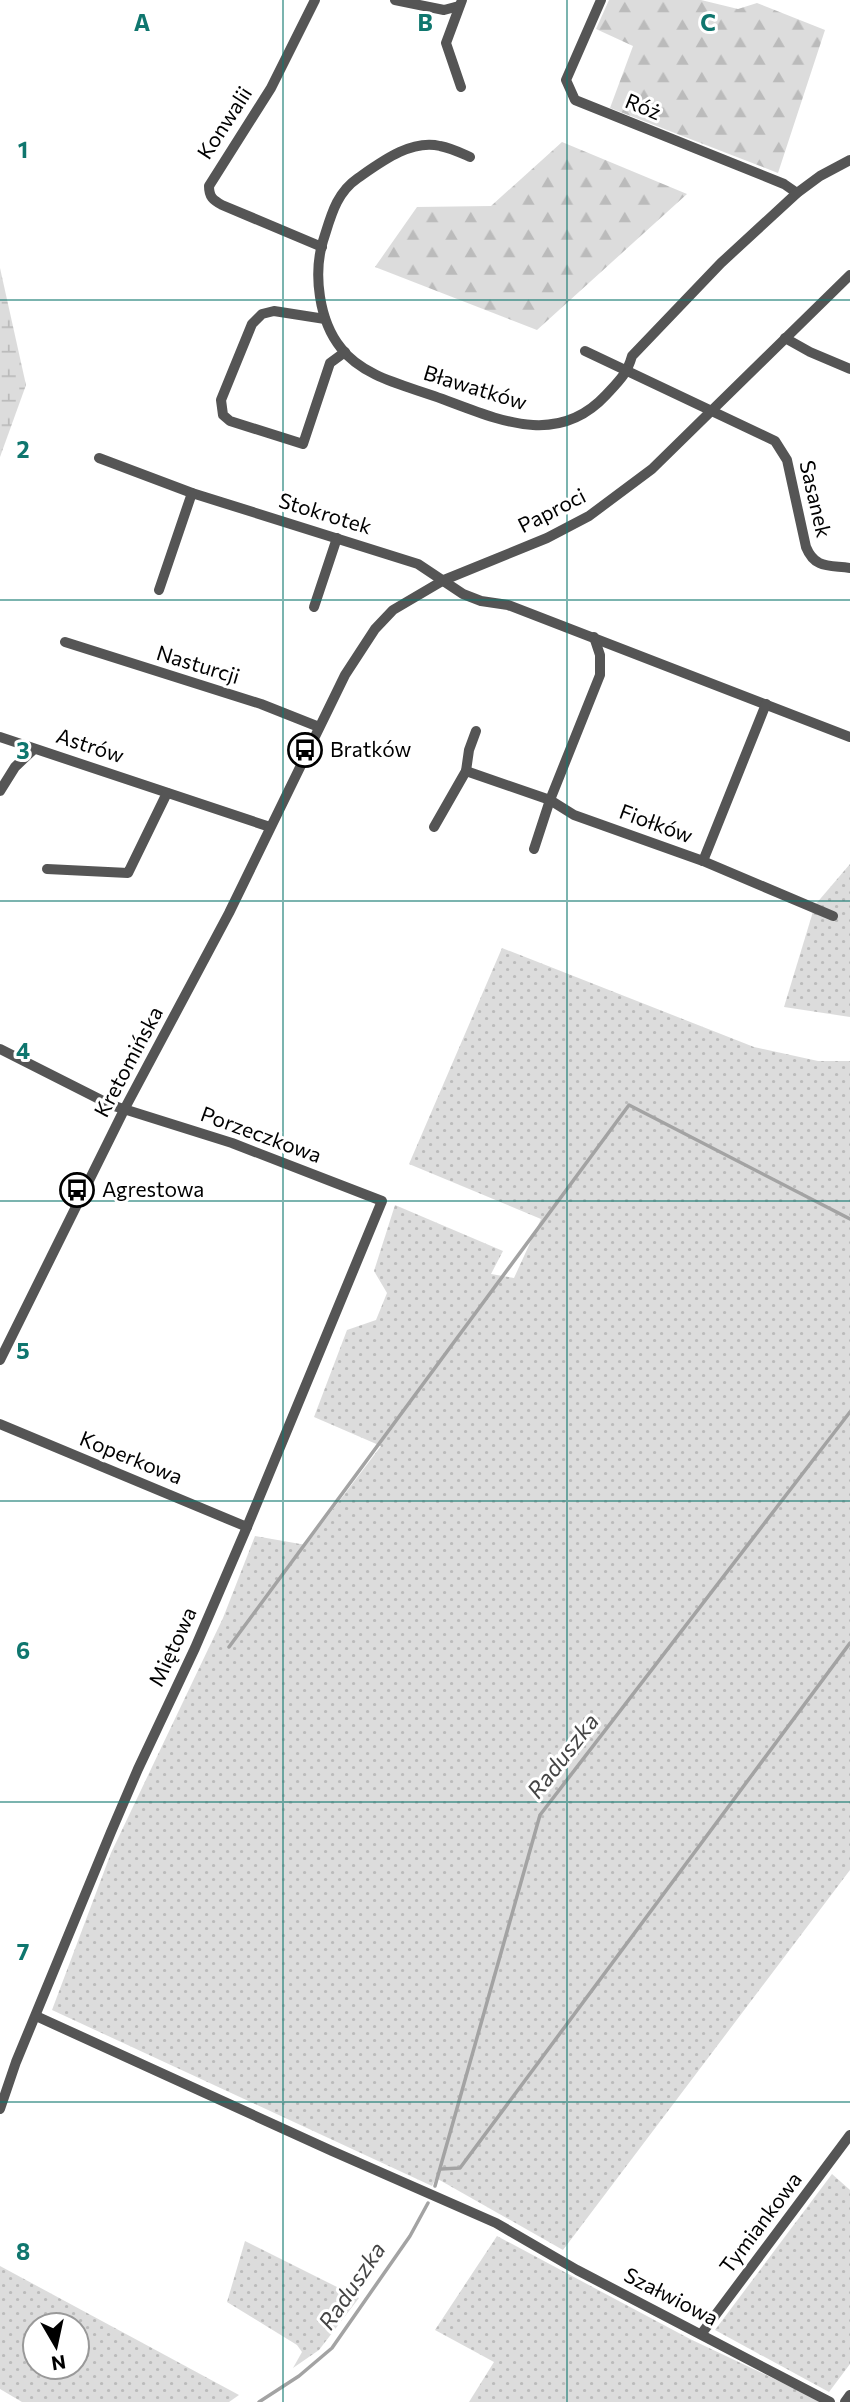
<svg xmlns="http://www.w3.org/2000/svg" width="850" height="2402" viewBox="0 0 850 2402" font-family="Commissioner,sans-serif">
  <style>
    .grass { fill: url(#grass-dots); fill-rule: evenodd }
    .forest { fill: url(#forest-firs) }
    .wetland { fill: url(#wetland-marsh) }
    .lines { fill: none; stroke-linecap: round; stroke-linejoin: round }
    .stream { stroke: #a3a3a3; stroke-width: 3.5 }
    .minor { stroke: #555; stroke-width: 10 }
    .grid { fill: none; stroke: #0f766e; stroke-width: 2; stroke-opacity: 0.55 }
    .labels { text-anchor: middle; stroke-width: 6; stroke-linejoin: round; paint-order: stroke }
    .street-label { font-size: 21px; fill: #000; stroke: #fff }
    .poi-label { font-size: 21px; fill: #000; stroke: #fff; text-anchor: start }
    .water-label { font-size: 23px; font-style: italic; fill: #444; stroke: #fff }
    .grid-label { font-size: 23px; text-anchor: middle; font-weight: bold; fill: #0f766e; stroke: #fff; stroke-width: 6; stroke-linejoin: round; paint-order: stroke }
  </style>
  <defs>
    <pattern id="grass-dots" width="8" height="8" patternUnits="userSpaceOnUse" patternTransform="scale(1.75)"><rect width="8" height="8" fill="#dcdcdc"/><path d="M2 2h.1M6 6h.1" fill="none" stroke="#bbb" stroke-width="1.8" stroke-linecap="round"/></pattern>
    <pattern id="forest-firs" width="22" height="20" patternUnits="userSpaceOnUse" patternTransform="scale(1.75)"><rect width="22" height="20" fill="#dcdcdc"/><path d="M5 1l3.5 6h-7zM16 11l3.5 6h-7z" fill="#bbb"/></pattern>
    <pattern id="wetland-marsh" width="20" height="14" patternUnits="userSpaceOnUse" patternTransform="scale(1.75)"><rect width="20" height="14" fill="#dcdcdc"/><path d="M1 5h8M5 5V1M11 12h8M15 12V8" fill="none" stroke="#bbb"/></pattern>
  </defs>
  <rect width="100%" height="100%" fill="#fff"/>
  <g class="grass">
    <path d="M850 864V1017L784 1007 815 905Z"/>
    <path d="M502 948 754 1047 818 1061H850V1870L563 2250 436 2178 432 2186 52 2010 111 1853 223 1618 255 1536 306 1545 381 1446 314 1417 347 1330 376 1320 387 1293 374 1271 395 1205 503 1251 491 1274 514 1278 541 1219 409 1164Z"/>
    <path d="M832 2174 850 2190V2364L829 2392 715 2330Z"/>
    <path d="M497 2236 690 2339 823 2402H469L494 2362 435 2330Z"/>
    <path d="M245 2241 359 2298 319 2350 293 2368 302 2352 297 2345 227 2302Z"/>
    <path d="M0 2266 239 2395 229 2402H22L0 2389ZM35 2325H77V2367H35Z"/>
  </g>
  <g class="forest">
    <path d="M609 0H701L738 9 757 3 825 30 778 173 610 108 633 46 596 29Z"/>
    <path d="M562 142 687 194 537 330 375 267 417 207 491 206Z"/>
  </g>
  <path class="wetland" d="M0 268 26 385 0 457Z"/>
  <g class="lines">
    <g class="stream">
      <path d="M229 1647 629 1105 850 1219"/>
      <path d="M441 2169 460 2168 850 1643"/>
      <path d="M435 2186 540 1815 850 1412"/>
      <path d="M259 2402 299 2376 332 2348 410 2236 428 2203"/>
    </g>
    <g class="minor">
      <path d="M315 0 271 88 209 186C209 197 213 200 222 205L322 247"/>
      <path d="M395 0 444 10 459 6"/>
      <path d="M601 0 566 80 575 100 784 184 797 193"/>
      <path d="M461 87 446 43 462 0"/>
      <path d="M470 157C461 153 451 148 440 146 411 139 381 162 358 178 336 193 331 216 323 241 313 274 319 321 341 348 362 376 403 385 434 396 493 417 555 450 606 395 619 381 627 374 632 356L721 263 797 193 820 176 850 160"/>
      <path d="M325 319 274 311 262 314 252 324 234 368 221 400 223 415 230 421 303 444 330 363 345 352"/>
      <path d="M785 338 810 352 850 369"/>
      <path d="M585 351 775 441 787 460 806 547C815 569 829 565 850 568"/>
      <path d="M99 458 192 493 418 564 463 594 481 601 508 605 850 737"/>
      <path d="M159 590 192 493"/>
      <path d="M314 607 337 538"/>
      <path d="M65 642 261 704 319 727"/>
      <path d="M0 737 270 827"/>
      <path d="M466 771 550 800 574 815 703 861 833 916"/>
      <path d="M0 791 15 767 34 749"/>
      <path d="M434 827 466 771 469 750 476 731"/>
      <path d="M534 849 550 800 600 675V655L594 637"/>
      <path d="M703 861 766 704"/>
      <path d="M47 869 128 873 167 793"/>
      <path d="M0 1049 111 1105 232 1143 382 1201 247 1527 195 1648 138 1769 111 1832 16 2062 0 2109"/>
      <path d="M0 1360 125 1108 229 913 345 675 375 629 393 610 444 580 547 538 589 516 652 469 850 275"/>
      <path d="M0 1424 247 1527"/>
      <path d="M36 2016 332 2151 496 2223 577 2270 830 2402"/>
      <path d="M702 2333 850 2135"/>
      <path d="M845 2402 850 2395"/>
    </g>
  </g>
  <path class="grid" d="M283 0V2402M567 0V2402M0 300H850M0 600H850M0 901H850M0 1201H850M0 1501H850M0 1802H850M0 2102H850"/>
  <defs>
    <g id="bus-ring" transform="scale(1.75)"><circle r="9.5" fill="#fff" stroke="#000" stroke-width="1.5"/><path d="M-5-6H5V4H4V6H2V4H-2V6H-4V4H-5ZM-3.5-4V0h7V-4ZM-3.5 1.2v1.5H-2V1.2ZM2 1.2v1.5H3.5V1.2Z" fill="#000"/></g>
  </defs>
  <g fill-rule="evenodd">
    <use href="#bus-ring" x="305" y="750"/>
    <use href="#bus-ring" x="77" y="1190"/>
  </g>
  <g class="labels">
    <g class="street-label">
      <text transform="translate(643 107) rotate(22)" y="7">Róż</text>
      <text transform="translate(225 123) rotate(-57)" y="7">Konwalii</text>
      <text transform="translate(475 388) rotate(17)" y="7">Bławatków</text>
      <text transform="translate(815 499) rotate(77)" y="7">Sasanek</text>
      <text transform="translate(552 511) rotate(-27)" y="7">Paproci</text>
      <text transform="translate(325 514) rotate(17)" y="7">Stokrotek</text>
      <text transform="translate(198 665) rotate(17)" y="7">Nasturcji</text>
      <text transform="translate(90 746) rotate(18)" y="7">Astrów</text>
      <text transform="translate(656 824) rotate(20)" y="7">Fiołków</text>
      <text transform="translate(129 1062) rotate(-62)" y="7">Kretomińska</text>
      <text transform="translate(261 1135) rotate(20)" y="7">Porzeczkowa</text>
      <text transform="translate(131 1458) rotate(22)" y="7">Koperkowa</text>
      <text transform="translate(173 1647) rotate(-65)" y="7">Miętowa</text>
      <text transform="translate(761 2223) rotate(-53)" y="7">Tymiankowa</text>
      <text transform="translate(671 2297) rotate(27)" y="7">Szałwiowa</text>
    </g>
    <g class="poi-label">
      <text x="330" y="757">Bratków</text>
      <text x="102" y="1197">Agrestowa</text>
    </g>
    <g class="water-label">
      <text transform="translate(563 1756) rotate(-52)" y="8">Raduszka</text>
      <text transform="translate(352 2286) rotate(-56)" y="8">Raduszka</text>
    </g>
  </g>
  <g class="grid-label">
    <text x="142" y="31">A</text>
    <text x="425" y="31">B</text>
    <text x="708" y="31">C</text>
    <text x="23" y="158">1</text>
    <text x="23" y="458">2</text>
    <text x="23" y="759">3</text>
    <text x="23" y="1059">4</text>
    <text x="23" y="1359">5</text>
    <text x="23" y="1659">6</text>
    <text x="23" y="1960">7</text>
    <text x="23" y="2260">8</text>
  </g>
  <g transform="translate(56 2346) rotate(171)"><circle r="33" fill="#ffffff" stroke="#999999" stroke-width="2"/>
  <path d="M0-5L12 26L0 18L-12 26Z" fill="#000000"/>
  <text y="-10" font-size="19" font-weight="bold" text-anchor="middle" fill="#000000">N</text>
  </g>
</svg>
